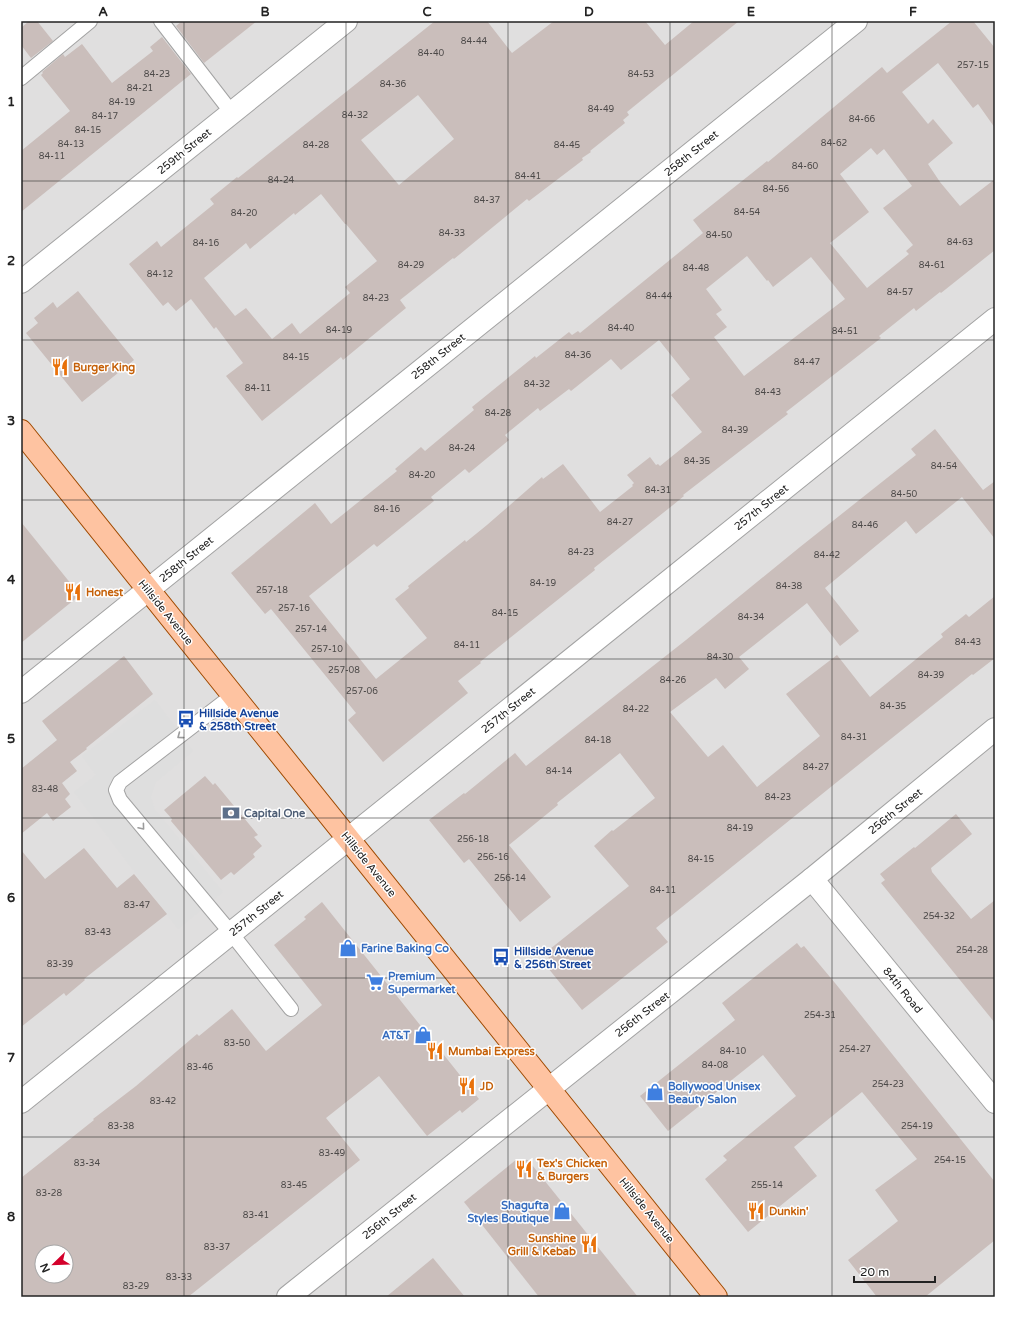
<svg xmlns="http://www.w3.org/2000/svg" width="1016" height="1318" viewBox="0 0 1016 1318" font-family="'Varela Round',sans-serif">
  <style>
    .residential { fill: #e0dfdf; fill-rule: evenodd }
    .parking { fill: #dedede }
    .building { fill: #cabebb; fill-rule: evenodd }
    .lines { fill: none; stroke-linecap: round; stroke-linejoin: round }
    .lane-casing { stroke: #a3a3a3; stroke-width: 16 }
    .street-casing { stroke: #a3a3a3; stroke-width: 24 }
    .primary-casing { stroke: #a04a00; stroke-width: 24 }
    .lane { stroke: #fff; stroke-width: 14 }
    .street { stroke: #fff; stroke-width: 22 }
    .primary { stroke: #fec3a1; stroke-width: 22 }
    .oneway { stroke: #9c9c9c }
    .grid { fill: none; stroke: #222; stroke-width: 1; stroke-opacity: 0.55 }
    .labels { text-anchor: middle; stroke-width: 3; stroke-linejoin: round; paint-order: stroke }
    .number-label { font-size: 9px; fill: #4c4948 }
    .street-label { font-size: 11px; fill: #222; stroke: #fff }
    .food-label { font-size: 11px; font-weight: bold; fill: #c56008; stroke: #fff; text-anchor: start }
    .transit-label { font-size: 11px; font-weight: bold; fill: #164399; stroke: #fff; text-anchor: start }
    .service-label { font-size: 11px; font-weight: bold; fill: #4e5e75; stroke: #fff; text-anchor: start }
    .shop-label { font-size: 11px; font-weight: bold; fill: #366cbe; stroke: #fff; text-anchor: start }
    .neatline { fill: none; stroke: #222; stroke-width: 1.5 }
    .grid-label { font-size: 13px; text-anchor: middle; font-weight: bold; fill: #222 }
  </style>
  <rect width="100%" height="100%" fill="#f2ede9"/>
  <path class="residential" d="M21 21H995V1297H21ZM42 1252H66V1276H42Z"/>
  <path class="parking" d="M155 700 193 751 156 782 151 797 155 810 223 892 178 929 74 792 96 775 82 756Z"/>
  <g class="building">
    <path d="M29 21H37L53 41 31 58 21 45V28Z"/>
    <path d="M182 21H257L204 63 176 26Z"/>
    <path d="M435 21H487L512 53 554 21H645L665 45 694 21H739L627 112 629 115 623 120 625 123 590 151 591 152 582 158 583 160 529 201 527 199 454 259 453 258 400 300 406 308 343 360 341 357 262 421 226 376 243 363 216 327 214 329 191 299 176 311 168 302 163 306 129 264 157 241 161 247 214 204 210 199 237 177 238 178ZM418 95 454 139 399 185 398 184 361 140ZM321 194 345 224H346L377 261 345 287 350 293 300 334 292 323 272 339 246 308 235 316 204 278 246 243 250 249 294 213 295 215Z"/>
    <path d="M952 21H973L995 48V128L978 104 973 108 938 63 902 92 928 124 933 119 953 143 928 164 940 182 960 206 995 179V250L941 293 940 292 916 311 914 308 879 336 881 338 786 412 788 414 683 495 684 496 673 505 594 568 595 570 480 662 481 663 458 681 468 693 383 762 348 720 356 713 271 609 265 614 231 573 315 503 331 524 397 471 395 469 421 447 425 451 474 410 472 407 535 356 536 358 569 332 572 335 578 331 580 333 703 233 693 220 767 161 768 162 882 67 887 73ZM871 148 877 155 884 149 912 186 883 208 913 245 906 251 909 254 867 288 830 243 869 212 840 174ZM747 256 767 281 768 280 773 287 811 257 845 299 744 376 714 337 727 327 716 314 722 310 706 289ZM659 340 690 379 671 395 702 432 660 466 658 464 656 465 650 457 627 475 634 483 632 485 633 486 600 512 563 464 543 479 542 477 487 525 466 542 465 540 408 586 409 588 395 599 427 638 376 679 309 596 374 544 377 547 434 501 431 497 465 469 469 473 509 440 505 435 538 408 540 411 569 389 571 391 611 359 621 370Z"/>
    <path d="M162 37 191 74 21 212V151L70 111 41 75 43 73 42 72 63 54 65 57 82 44 112 83 153 51 150 47Z"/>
    <path d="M78 291 134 360 82 402 26 333 38 323 34 318 53 302 57 308Z"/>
    <path d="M935 429 983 490 995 481V539L962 497 916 534 906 521 825 588 859 631 840 646 807 603 739 657 749 669 725 689 716 678 670 712 708 757 723 745 757 787 820 736 786 694 837 655 870 697 943 637 941 634 966 614 969 617 995 596V658L973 675 972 674 837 782 656 928 668 942 582 1010 548 968 553 963 545 953 629 886 594 846 612 830 613 831 655 798 620 753 557 803 558 805 509 845 551 897 520 922 469 859 464 863 429 820 464 793 465 794 515 753 526 766 686 640 800 547 916 455 911 449Z"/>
    <path d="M21 522 80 595 21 643Z"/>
    <path d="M124 656 153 694 86 748 87 749 70 762 77 771 62 783 70 794 65 799 71 807 53 821 47 813 21 834V769L57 740 42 721Z"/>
    <path d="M205 776 213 785 215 783 258 835 254 837 262 846 253 854 255 857 234 875 231 872 221 880 171 821 172 819 164 810Z"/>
    <path d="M956 814 972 834 931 868 932 872 971 919 995 900V1023L881 883 885 880 880 874 914 847 915 848Z"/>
    <path d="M84 848 117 888 134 874 167 914 84 979 85 980 66 996 64 993 21 1027V850L45 879Z"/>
    <path d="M322 902 479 1099 462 1113 460 1110 427 1136 379 1076 326 1118 360 1160 188 1297H21V1178L94 1120 93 1119 136 1086 197 1034 199 1036 232 1009 266 1051 322 1005 274 945 306 919 304 917ZM42 1252H66V1276H42Z"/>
    <path d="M797 943 801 948 804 946 835 983 995 1182V1240L925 1297H877L848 1260 898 1221 875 1190 917 1159 862 1092 794 1147 817 1176 748 1232 705 1179 727 1160 723 1156 796 1096 763 1055 668 1131 640 1096 735 1020 722 1003Z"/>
    <path d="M517 1159 528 1160 638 1297H539L464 1202Z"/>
    <path d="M433 1258 465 1297H386Z"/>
  </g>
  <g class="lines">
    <g class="lane-casing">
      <g id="lane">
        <path d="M161 21 232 113"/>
        <path d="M21 78 90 21"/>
        <path d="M233 695 120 782 116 790 120 800 231 933 291 1009"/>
      </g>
    </g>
    <g class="street-casing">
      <g id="street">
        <path d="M21 282 346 21"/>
        <path d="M21 692 856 21"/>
        <path d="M812 879 995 1102"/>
        <path d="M21 1102 995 319"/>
        <path d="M288 1297 812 879 995 729"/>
      </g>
    </g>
    <g class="primary-casing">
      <path id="primary" d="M21 431 716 1297"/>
    </g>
    <use href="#lane" class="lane"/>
    <use href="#street" class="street"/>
    <use href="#primary" class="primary"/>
  </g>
  <defs><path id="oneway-chevron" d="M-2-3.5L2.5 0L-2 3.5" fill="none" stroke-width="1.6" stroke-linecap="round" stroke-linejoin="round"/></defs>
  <g class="oneway">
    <use href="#oneway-chevron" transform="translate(180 736) rotate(143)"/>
    <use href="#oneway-chevron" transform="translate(142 827) rotate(50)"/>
  </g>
  <path class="grid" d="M184 21V1297M346 21V1297M508 21V1297M670 21V1297M832 21V1297M21 181H995M21 340H995M21 500H995M21 659H995M21 818H995M21 978H995M21 1137H995"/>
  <defs>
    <g id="restaurant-bare" transform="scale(1.38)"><path d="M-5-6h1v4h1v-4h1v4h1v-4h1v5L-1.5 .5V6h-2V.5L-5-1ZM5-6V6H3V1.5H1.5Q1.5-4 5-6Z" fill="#e8710a" stroke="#fff" stroke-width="2.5" paint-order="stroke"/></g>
    <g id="bus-bare" transform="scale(1.38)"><path d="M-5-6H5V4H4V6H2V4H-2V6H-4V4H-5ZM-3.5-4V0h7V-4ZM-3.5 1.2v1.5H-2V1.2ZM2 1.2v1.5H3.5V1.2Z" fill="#1a4fb4" stroke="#fff" stroke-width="2.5" paint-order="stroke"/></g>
    <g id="bank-bare" transform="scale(1.38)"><path d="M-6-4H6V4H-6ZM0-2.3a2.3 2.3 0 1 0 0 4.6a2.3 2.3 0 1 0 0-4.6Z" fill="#5c6f8a" stroke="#fff" stroke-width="2.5" paint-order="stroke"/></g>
    <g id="shop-bare" transform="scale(1.38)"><path d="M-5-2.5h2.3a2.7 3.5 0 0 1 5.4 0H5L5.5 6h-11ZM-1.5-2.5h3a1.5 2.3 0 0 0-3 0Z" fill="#3f7fe0" stroke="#fff" stroke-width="2.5" paint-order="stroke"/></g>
    <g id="supermarket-bare" transform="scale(1.38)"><path d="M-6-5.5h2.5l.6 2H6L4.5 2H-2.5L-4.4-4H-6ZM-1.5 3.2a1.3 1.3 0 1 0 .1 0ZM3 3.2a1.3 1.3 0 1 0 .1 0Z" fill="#3f7fe0" stroke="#fff" stroke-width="2.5" paint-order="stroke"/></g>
  </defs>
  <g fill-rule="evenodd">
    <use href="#restaurant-bare" x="60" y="367"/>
    <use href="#restaurant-bare" x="73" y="592"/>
    <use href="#bus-bare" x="186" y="719"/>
    <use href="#bank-bare" x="231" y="813"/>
    <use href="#shop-bare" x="348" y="948"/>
    <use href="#bus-bare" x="501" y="957"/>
    <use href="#supermarket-bare" x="375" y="982"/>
    <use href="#shop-bare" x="423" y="1035"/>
    <use href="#restaurant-bare" x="435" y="1051"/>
    <use href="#restaurant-bare" x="467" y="1086"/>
    <use href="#shop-bare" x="655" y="1092"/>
    <use href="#restaurant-bare" x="524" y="1169"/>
    <use href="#shop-bare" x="562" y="1211"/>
    <use href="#restaurant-bare" x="756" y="1211"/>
    <use href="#restaurant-bare" x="589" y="1244"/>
  </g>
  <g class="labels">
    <g class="number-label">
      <text x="474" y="44">84-44</text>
      <text x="431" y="56">84-40</text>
      <text x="973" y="68">257-15</text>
      <text x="157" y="77">84-23</text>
      <text x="641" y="77">84-53</text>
      <text x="393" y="87">84-36</text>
      <text x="140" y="91">84-21</text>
      <text x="122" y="105">84-19</text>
      <text x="601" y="112">84-49</text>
      <text x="355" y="118">84-32</text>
      <text x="105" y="119">84-17</text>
      <text x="862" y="122">84-66</text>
      <text x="88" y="133">84-15</text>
      <text x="834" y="146">84-62</text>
      <text x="71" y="147">84-13</text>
      <text x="316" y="148">84-28</text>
      <text x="567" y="148">84-45</text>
      <text x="52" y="159">84-11</text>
      <text x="805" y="169">84-60</text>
      <text x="528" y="179">84-41</text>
      <text x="281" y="183">84-24</text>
      <text x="776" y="192">84-56</text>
      <text x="487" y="203">84-37</text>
      <text x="747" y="215">84-54</text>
      <text x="244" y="216">84-20</text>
      <text x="452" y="236">84-33</text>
      <text x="719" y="238">84-50</text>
      <text x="960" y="245">84-63</text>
      <text x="206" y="246">84-16</text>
      <text x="411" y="268">84-29</text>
      <text x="932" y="268">84-61</text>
      <text x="696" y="271">84-48</text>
      <text x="160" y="277">84-12</text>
      <text x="900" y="295">84-57</text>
      <text x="659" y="299">84-44</text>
      <text x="376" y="301">84-23</text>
      <text x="621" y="331">84-40</text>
      <text x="339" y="333">84-19</text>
      <text x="845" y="334">84-51</text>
      <text x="578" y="358">84-36</text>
      <text x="296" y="360">84-15</text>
      <text x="807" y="365">84-47</text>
      <text x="537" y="387">84-32</text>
      <text x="258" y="391">84-11</text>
      <text x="768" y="395">84-43</text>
      <text x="498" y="416">84-28</text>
      <text x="735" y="433">84-39</text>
      <text x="462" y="451">84-24</text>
      <text x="697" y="464">84-35</text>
      <text x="944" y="469">84-54</text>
      <text x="422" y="478">84-20</text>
      <text x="658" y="493">84-31</text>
      <text x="904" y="497">84-50</text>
      <text x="387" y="512">84-16</text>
      <text x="620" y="525">84-27</text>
      <text x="865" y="528">84-46</text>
      <text x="581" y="555">84-23</text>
      <text x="827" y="558">84-42</text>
      <text x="543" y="586">84-19</text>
      <text x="789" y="589">84-38</text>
      <text x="272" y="593">257-18</text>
      <text x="294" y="611">257-16</text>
      <text x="505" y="616">84-15</text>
      <text x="751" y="620">84-34</text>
      <text x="311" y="632">257-14</text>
      <text x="968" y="645">84-43</text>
      <text x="467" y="648">84-11</text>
      <text x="327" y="652">257-10</text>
      <text x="720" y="660">84-30</text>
      <text x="344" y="673">257-08</text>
      <text x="931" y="678">84-39</text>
      <text x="673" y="683">84-26</text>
      <text x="362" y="694">257-06</text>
      <text x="893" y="709">84-35</text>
      <text x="636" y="712">84-22</text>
      <text x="854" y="740">84-31</text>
      <text x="598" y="743">84-18</text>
      <text x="816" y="770">84-27</text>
      <text x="559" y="774">84-14</text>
      <text x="45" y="792">83-48</text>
      <text x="778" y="800">84-23</text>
      <text x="740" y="831">84-19</text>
      <text x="473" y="842">256-18</text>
      <text x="493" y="860">256-16</text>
      <text x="701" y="862">84-15</text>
      <text x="510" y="881">256-14</text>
      <text x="663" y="893">84-11</text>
      <text x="137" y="908">83-47</text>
      <text x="939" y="919">254-32</text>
      <text x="98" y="935">83-43</text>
      <text x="972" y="953">254-28</text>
      <text x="60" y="967">83-39</text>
      <text x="820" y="1018">254-31</text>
      <text x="237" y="1046">83-50</text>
      <text x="855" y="1052">254-27</text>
      <text x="733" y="1054">84-10</text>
      <text x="715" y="1068">84-08</text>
      <text x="200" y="1070">83-46</text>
      <text x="888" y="1087">254-23</text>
      <text x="163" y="1104">83-42</text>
      <text x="121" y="1129">83-38</text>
      <text x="917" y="1129">254-19</text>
      <text x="332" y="1156">83-49</text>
      <text x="950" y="1163">254-15</text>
      <text x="87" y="1166">83-34</text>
      <text x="294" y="1188">83-45</text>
      <text x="767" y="1188">255-14</text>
      <text x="49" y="1196">83-28</text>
      <text x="256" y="1218">83-41</text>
      <text x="217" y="1250">83-37</text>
      <text x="179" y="1280">83-33</text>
      <text x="136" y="1289">83-29</text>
    </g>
    <g class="street-label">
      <text transform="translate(184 151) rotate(-39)" y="4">259th Street</text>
      <text transform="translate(691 153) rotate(-39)" y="4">258th Street</text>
      <text transform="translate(438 356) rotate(-39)" y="4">258th Street</text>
      <text transform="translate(761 507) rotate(-39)" y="4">257th Street</text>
      <text transform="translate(186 559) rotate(-39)" y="4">258th Street</text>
      <text transform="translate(166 612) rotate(51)" y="4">Hillside Avenue</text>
      <text transform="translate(508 710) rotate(-39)" y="4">257th Street</text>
      <text transform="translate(895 811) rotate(-39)" y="4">256th Street</text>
      <text transform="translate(369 864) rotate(51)" y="4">Hillside Avenue</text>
      <text transform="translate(256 913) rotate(-39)" y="4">257th Street</text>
      <text transform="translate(903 990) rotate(51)" y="4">84th Road</text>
      <text transform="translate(642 1014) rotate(-38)" y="4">256th Street</text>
      <text transform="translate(647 1210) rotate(51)" y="4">Hillside Avenue</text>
      <text transform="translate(389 1216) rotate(-39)" y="4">256th Street</text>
    </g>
    <g class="food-label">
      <text x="73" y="371">Burger King</text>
      <text x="86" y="596">Honest</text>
      <text x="448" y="1055">Mumbai Express</text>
      <text x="480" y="1090">JD</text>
      <text x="537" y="1167">Tex's Chicken<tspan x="537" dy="13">&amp; Burgers</tspan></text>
      <text x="769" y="1215">Dunkin'</text>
      <text x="576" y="1242" text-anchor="end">Sunshine<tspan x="576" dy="13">Grill &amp; Kebab</tspan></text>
    </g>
    <g class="transit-label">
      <text x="199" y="717">Hillside Avenue<tspan x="199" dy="13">&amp; 258th Street</tspan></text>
      <text x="514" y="955">Hillside Avenue<tspan x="514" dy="13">&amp; 256th Street</tspan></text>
    </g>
    <g class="service-label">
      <text x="244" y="817">Capital One</text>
    </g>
    <g class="shop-label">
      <text x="361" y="952">Farine Baking Co</text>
      <text x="388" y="980">Premium<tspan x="388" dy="13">Supermarket</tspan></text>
      <text x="410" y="1039" text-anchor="end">AT&amp;T</text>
      <text x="668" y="1090">Bollywood Unisex<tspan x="668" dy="13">Beauty Salon</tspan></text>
      <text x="549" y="1209" text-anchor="end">Shagufta<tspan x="549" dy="13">Styles Boutique</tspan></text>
    </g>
  </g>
  <rect width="1016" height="1318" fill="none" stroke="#ffffff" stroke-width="44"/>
  <g transform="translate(54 1264) rotate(247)"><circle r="19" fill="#ffffff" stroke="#a7a7a7"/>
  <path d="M0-3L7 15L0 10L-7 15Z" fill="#d4002b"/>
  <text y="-6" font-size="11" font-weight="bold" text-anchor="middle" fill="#222222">N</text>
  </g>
  <path d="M854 1276v6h81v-6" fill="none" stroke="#222222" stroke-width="2"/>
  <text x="860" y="1276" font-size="12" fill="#222222" stroke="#ffffff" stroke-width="3" paint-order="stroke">20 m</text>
  <rect x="22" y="22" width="972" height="1274" class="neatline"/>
  <g class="grid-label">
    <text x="103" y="16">A</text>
    <text x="265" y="16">B</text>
    <text x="427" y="16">C</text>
    <text x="589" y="16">D</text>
    <text x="751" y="16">E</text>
    <text x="913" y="16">F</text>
    <text x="11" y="106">1</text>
    <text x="11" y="265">2</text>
    <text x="11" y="425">3</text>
    <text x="11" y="584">4</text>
    <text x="11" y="743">5</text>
    <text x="11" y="902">6</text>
    <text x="11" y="1062">7</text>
    <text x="11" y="1221">8</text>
  </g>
</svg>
